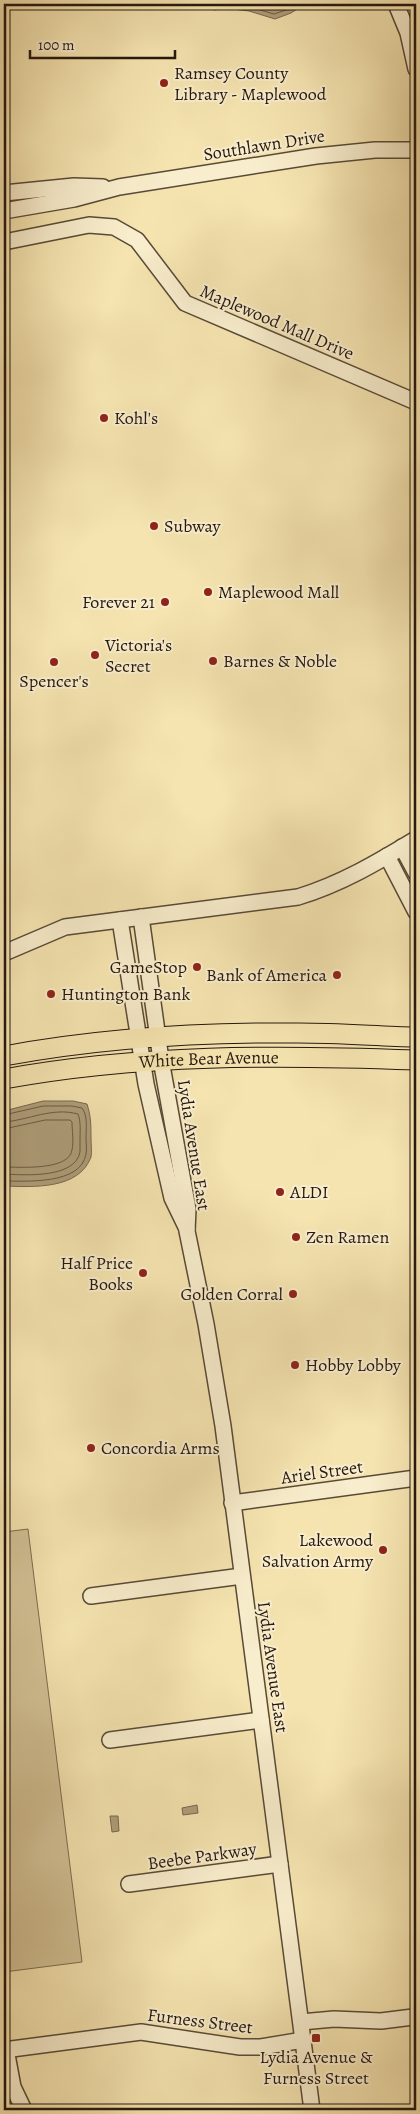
<svg xmlns="http://www.w3.org/2000/svg" width="420" height="2114" viewBox="0 0 420 2114" font-family="Alegreya,serif">
  <style>
    .green { fill: #d2c195; stroke: #7c6c52 }
    .water { fill: #ae9e79; stroke: #77684f }
    .lines { fill: none; stroke-linecap: round; stroke-linejoin: round }
    .shore { stroke: #6a5a44; stroke-width: 1 }
    .minor-casing { stroke: #594a37; stroke-width: 18 }
    .major-casing { stroke: #25170f; stroke-width: 21 }
    .minor { stroke: #f8edcc; stroke-width: 15 }
    .major { stroke: #f5e4b0; stroke-width: 19 }
    .poi-dot { fill: #8f2418; stroke: #f8edcc; stroke-width: 2 }
    .labels { text-anchor: middle; stroke-width: 4; stroke-linejoin: round; paint-order: stroke }
    .poi-label { font-size: 18px; fill: #25170f; stroke: #f8edcc; text-anchor: start }
    .street-label { font-size: 18px; fill: #25170f; stroke: #f8edcc }
  </style>
  <rect width="100%" height="100%" fill="#f5e4b0"/>
  <filter id="stains"><feTurbulence type="fractalNoise" baseFrequency=".004" numOctaves="4"/><feColorMatrix values="0 0 0 0 .2 0 0 0 0 .09 0 0 0 0 .02 0 0 0 .5 -.17"/></filter>
  <radialGradient id="worn" r=".72"><stop offset=".6" stop-color="#630" stop-opacity="0"/><stop offset="1" stop-color="#630" stop-opacity=".3"/></radialGradient>
  <path class="green" d="M28 1529 82 1962 4 1972V1532Z"/>
  <g class="water">
    <path d="M196 4H305L291 13 275 19 249 11 224 8 215 10Z"/>
    <path d="M43 1101H73L87 1104C91 1116 91 1126 91 1138 91 1144 92 1152 91 1157 79 1190 32 1187 5 1186L4 1111Z"/>
    <path d="M197 1805 198 1813 183 1815 182 1808Z"/>
    <path d="M110 1816H118L119 1831 112 1832Z"/>
  </g>
  <g class="lines">
    <g class="shore">
      <path d="M227 4 250 7 274 14 289 9 296 4"/>
      <path d="M4 1115 43 1106H72L82 1108C88 1116 86 1128 86 1138 86 1143 87 1149 86 1154 81 1185 26 1181 4 1181"/>
      <path d="M4 1122C29 1120 52 1107 78 1114 81 1121 80 1132 80 1140 80 1144 80 1148 80 1152 75 1179 23 1175 4 1174"/>
      <path d="M4 1129 45 1120H70L72 1122C72 1131 74 1141 72 1150 69 1171 19 1167 4 1167"/>
    </g>
    <g class="minor-casing">
      <g id="minor">
        <path d="M396 4 408 33 416 69"/>
        <path d="M4 193 74 186 103 187"/>
        <path d="M4 211 74 199 119 187 316 156 375 150H416"/>
        <path d="M4 242 89 225 114 227 137 240 185 303 416 402"/>
        <path d="M402 847 416 873"/>
        <path d="M387 856 416 912"/>
        <path d="M141 917 161 1060 188 1209 187 1231 206 1324 223 1426 312 2110"/>
        <path d="M120 920 146 1084 172 1198 187 1229"/>
        <path d="M4 953 65 927 298 897C341 884 378 862 416 839"/>
        <path d="M232 1503 416 1478"/>
        <path d="M91 1596 242 1576"/>
        <path d="M110 1740 261 1720"/>
        <path d="M129 1884 280 1864"/>
        <path d="M301 2022 334 2019 381 2021 413 2017"/>
        <path d="M6 2049 13 2087 24 2110"/>
        <path d="M4 2050 141 2032 240 2047H261L303 2040"/>
      </g>
    </g>
    <g class="major-casing">
      <g id="major">
        <path d="M4 1056C101 1038 200 1032 299 1033 338 1033 377 1036 416 1037"/>
        <path id="s1" d="M4 1079C140 1054 278 1055 416 1060"/>
      </g>
    </g>
    <use href="#minor" class="minor"/>
    <use href="#major" class="major"/>
  </g>
  <g class="poi-dot">
    <circle cx="164" cy="83" r="5"/>
    <circle cx="104" cy="418" r="5"/>
    <circle cx="154" cy="526" r="5"/>
    <circle cx="208" cy="592" r="5"/>
    <circle cx="165" cy="602" r="5"/>
    <circle cx="95" cy="655" r="5"/>
    <circle cx="213" cy="661" r="5"/>
    <circle cx="54" cy="662" r="5"/>
    <circle cx="197" cy="967" r="5"/>
    <circle cx="337" cy="975" r="5"/>
    <circle cx="51" cy="994" r="5"/>
    <circle cx="280" cy="1192" r="5"/>
    <circle cx="296" cy="1237" r="5"/>
    <circle cx="143" cy="1273" r="5"/>
    <circle cx="293" cy="1294" r="5"/>
    <circle cx="295" cy="1365" r="5"/>
    <circle cx="91" cy="1448" r="5"/>
    <circle cx="383" cy="1550" r="5"/>
    <rect x="311" y="2033" width="10" height="10" rx="2.5"/>
  </g>
  <g class="labels">
    <g class="poi-label">
      <text x="174" y="79">Ramsey County<tspan x="174" dy="21">Library - Maplewood</tspan></text>
      <text x="114" y="424">Kohl's</text>
      <text x="164" y="532">Subway</text>
      <text x="218" y="598">Maplewood Mall</text>
      <text x="155" y="608" text-anchor="end">Forever 21</text>
      <text x="105" y="651">Victoria's<tspan x="105" dy="21">Secret</tspan></text>
      <text x="223" y="667">Barnes &amp; Noble</text>
      <text x="54" y="687" text-anchor="middle">Spencer's</text>
      <text x="187" y="973" text-anchor="end">GameStop</text>
      <text x="327" y="981" text-anchor="end">Bank of America</text>
      <text x="61" y="1000">Huntington Bank</text>
      <text x="290" y="1198">ALDI</text>
      <text x="306" y="1243">Zen Ramen</text>
      <text x="133" y="1269" text-anchor="end">Half Price<tspan x="133" dy="21">Books</tspan></text>
      <text x="283" y="1300" text-anchor="end">Golden Corral</text>
      <text x="305" y="1371">Hobby Lobby</text>
      <text x="101" y="1454">Concordia Arms</text>
      <text x="373" y="1546" text-anchor="end">Lakewood<tspan x="373" dy="21">Salvation Army</tspan></text>
      <text x="316" y="2063" text-anchor="middle">Lydia Avenue &amp;<tspan x="316" dy="21">Furness Street</tspan></text>
    </g>
    <g class="street-label">
      <text transform="translate(264 145) rotate(-9)" y="6">Southlawn Drive</text>
      <text transform="translate(277 322) rotate(23)" y="6">Maplewood Mall Drive</text>
      <text dy="6" stroke="none"><textPath href="#s1" startOffset="206">White Bear Avenue</textPath></text>
      <text transform="translate(194 1145) rotate(81)" y="6">Lydia Avenue East</text>
      <text transform="translate(322 1472) rotate(-8)" y="6">Ariel Street</text>
      <text transform="translate(273 1667) rotate(82)" y="6">Lydia Avenue East</text>
      <text transform="translate(202 1856) rotate(-8)" y="6">Beebe Parkway</text>
      <text transform="translate(200 2021) rotate(7)" y="6">Furness Street</text>
    </g>
  </g>
  <rect width="420" height="2114" fill="none" stroke="#f5e4b0" stroke-width="20"/>
  <rect x="5" y="5" width="410" height="2104" fill="none" stroke="#25170f" stroke-width="2.5"/>
  <rect x="10" y="10" width="400" height="2094" fill="none" stroke="#25170f"/>
  <path d="M30 50v8h145v-8" fill="none" stroke="#25170f" stroke-width="2.5"/>
  <text x="38" y="50" font-size="15" fill="#25170f" stroke="#f8edcc" stroke-width="4" paint-order="stroke">100 m</text>
  <rect width="100%" height="100%" filter="url(#stains)"/>
  <rect width="100%" height="100%" fill="url(#worn)"/>
</svg>
